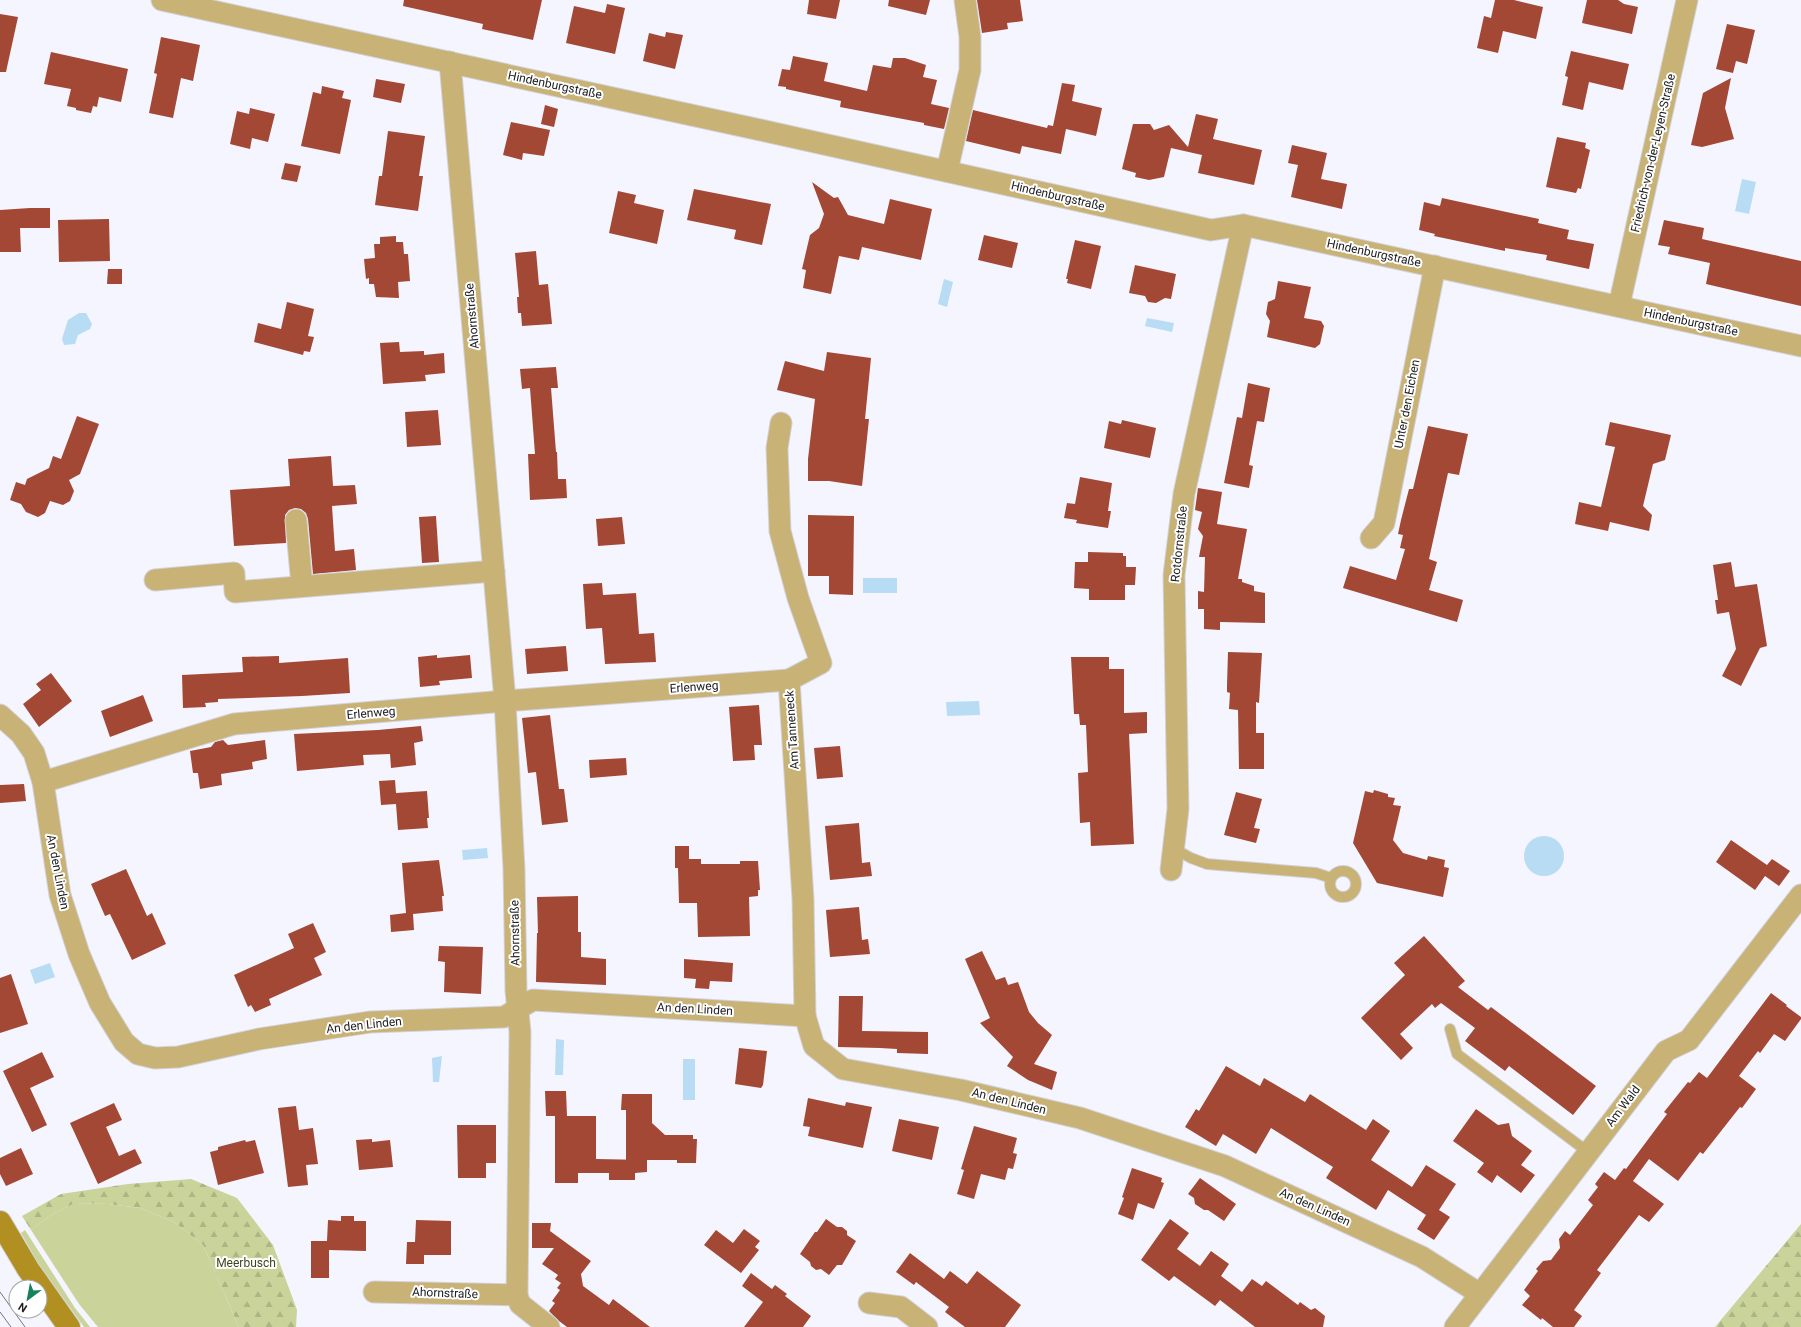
<svg xmlns="http://www.w3.org/2000/svg" width="1801" height="1327" viewBox="0 0 1801 1327" font-family="Roboto,sans-serif">
  <style>
    .grass { fill: #cad399 }
    .forest { fill: url(#forest-firs) }
    .water { fill: #b8dcf4 }
    .building { fill: #a34834 }
    .lines { fill: none; stroke-linecap: round; stroke-linejoin: round }
    .service-casing { stroke: #d2d3db; stroke-width: 12 }
    .minor-casing { stroke: #d2d3db; stroke-width: 23 }
    .secondary-casing { stroke: #d2d3db; stroke-width: 24 }
    .service { stroke: #c8b275; stroke-width: 10 }
    .minor { stroke: #c8b275; stroke-width: 21 }
    .secondary { stroke: #b18f21; stroke-width: 22 }
    .tram { stroke: #75767b; stroke-width: 1 }
    .labels { text-anchor: middle; stroke-width: 4; stroke-linejoin: round; paint-order: stroke }
    .street-label { font-size: 12px; fill: #202023; stroke: #fff }
    .park-label { font-size: 12px; fill: #3f441b; stroke: #fff }
  </style>
  <defs>
    <pattern id="forest-firs" width="22" height="20" patternUnits="userSpaceOnUse"><rect width="22" height="20" fill="#cad399"/><path d="M5 1l3.5 6h-7zM16 11l3.5 6h-7z" fill="#adb584"/></pattern>
  </defs>
  <rect width="100%" height="100%" fill="#f4f5fe"/>
  <g class="grass">
    <path d="M75 1203 108 1204 140 1208 174 1222 203 1245 239 1327H98L79 1304 31 1230 51 1215Z"/>
    <path d="M25 1230 75 1308 90 1327H84L39 1265 21 1233Z"/>
  </g>
  <g class="forest">
    <path d="M191 1179 237 1198 273 1245 297 1310 296 1327H239L203 1245 174 1222 140 1208 108 1204 75 1203 51 1215 31 1230 22 1216 61 1194 128 1184Z"/>
    <path d="M1801 1224V1327H1715Z"/>
  </g>
  <g class="water">
    <path d="M1742 179 1756 182 1749 214 1735 211Z"/>
    <path d="M944 279 953 282 947 307 938 304Z"/>
    <path d="M79 313H86L92 324 90 329 78 335 75 344 64 345 62 339 68 320Z"/>
    <path d="M1147 318 1174 323 1172 332 1145 326Z"/>
    <rect x="863" y="578" width="34" height="15"/>
    <path d="M979 701 980 715 947 716 946 702Z"/>
    <circle cx="1544" cy="856" r="20"/>
    <path d="M487 848 488 858 463 860 462 850Z"/>
    <path d="M50 963 55 977 35 984 30 970Z"/>
    <path d="M556 1039 564 1040 563 1075H555Z"/>
    <path d="M442 1056 439 1082H433L432 1058Z"/>
    <rect x="683" y="1059" width="12" height="41"/>
  </g>
  <g class="building">
    <path d="M404 0H542L533 40 482 29 483 24 403 6Z"/>
    <path d="M809 0H840L836 19 807 14Z"/>
    <path d="M889 0H930L926 15 888 6Z"/>
    <path d="M977 0H1020L1023 21 1007 23 1008 29 982 33Z"/>
    <path d="M1495 0H1514L1543 7 1536 39 1503 31 1498 53 1477 48 1484 16 1491 18Z"/>
    <path d="M1587 0H1618L1624 4 1638 7 1632 34 1582 23Z"/>
    <path d="M607 4 625 8 615 54 566 43 574 6 605 13Z"/>
    <path d="M0 14 18 17 6 72H0Z"/>
    <path d="M1727 24 1755 30 1747 64 1736 61 1733 73 1716 69Z"/>
    <path d="M666 32 683 35 675 69 643 61 649 33 665 37Z"/>
    <path d="M161 37 200 45 193 81 181 78 173 118 149 113 157 74 154 73Z"/>
    <path d="M1571 51 1629 64 1623 90 1589 82 1583 110 1562 105 1568 77 1565 76Z"/>
    <path d="M51 52 128 69 121 102 99 97 97 107 93 106 91 113 76 110V108L67 106 71 89 44 84Z"/>
    <path d="M793 56 828 63 824 81 867 91 873 65 891 68 893 58H905L926 65 923 77 937 80 931 104 949 108 944 129 924 125V123L840 107 841 101 786 89V87L778 86 782 69 790 70Z"/>
    <path d="M1731 78 1725 108 1734 139 1702 147 1691 145 1703 93Z"/>
    <path d="M376 79 405 84 401 103 373 97Z"/>
    <path d="M1062 83 1075 85 1072 101 1102 108 1096 136 1066 129 1061 154 1022 146 1020 154 966 141 973 110 1047 128 1048 125 1053 126Z"/>
    <path d="M322 86 344 91 342 98 351 100 340 154 301 146 313 92 321 94Z"/>
    <path d="M545 105 558 109 554 127 541 124Z"/>
    <path d="M250 108 275 114 268 142 252 138 250 149 230 144 237 111 249 114Z"/>
    <path d="M1196 114 1218 119 1213 139 1262 150 1254 185 1198 173 1202 155 1171 148 1164 177 1149 180 1135 177 1136 173 1122 169 1133 124H1150L1154 130 1169 125 1188 147Z"/>
    <path d="M511 122 550 130 544 156 523 153 522 160 503 155Z"/>
    <path d="M388 131 425 136 419 176H423L418 211 375 205 379 176H382Z"/>
    <path d="M1557 137 1586 143 1585 148 1590 150 1581 189 1578 188 1576 193 1546 187Z"/>
    <path d="M1292 145 1327 153 1321 179 1347 184 1342 209 1291 197 1298 165 1288 163Z"/>
    <path d="M285 163 301 166 297 182 281 179Z"/>
    <path d="M812 182 834 198 838 197 848 215 884 224 890 199 932 209 921 260 862 247 859 260 839 256 831 294 803 288 806 270 802 269 810 235 819 228 824 214Z"/>
    <path d="M694 189 771 204 762 245 734 239 736 230 687 220Z"/>
    <path d="M618 191 636 195 634 203 664 210 657 244 609 233Z"/>
    <path d="M1442 198 1539 219 1538 223 1569 230 1567 239 1594 244 1589 269 1546 260 1547 255 1505 248V251L1434 236 1435 234 1419 230 1424 202 1440 206Z"/>
    <path d="M30 208H50V228H20L21 252H0V210Z"/>
    <path d="M109 219 110 261 59 262 58 220Z"/>
    <path d="M1664 220 1704 228 1702 239 1801 261V306L1706 284 1710 263 1668 254 1670 247 1658 245Z"/>
    <path d="M984 235 1018 243 1012 268 978 260Z"/>
    <path d="M396 236V242H403L404 254H408L410 281 398 282 399 298 376 297 374 284H369V278L366 279 364 259 375 258 374 244H380V237Z"/>
    <path d="M1075 240 1101 246 1091 289 1067 283 1068 279H1066Z"/>
    <path d="M536 251 539 285 548 284 552 324 522 326 521 313H518L517 297H519L515 253Z"/>
    <path d="M1135 265 1176 274 1171 299 1165 298 1156 303 1148 302 1145 296 1129 293Z"/>
    <path d="M108 269H122V284H107Z"/>
    <path d="M1278 281 1311 287 1304 318 1321 321 1324 326 1320 344 1315 348 1267 337 1270 321 1266 314 1268 302 1275 299Z"/>
    <path d="M287 302 314 309 308 336 314 337 310 352 304 351 303 355 254 342 258 323 281 329Z"/>
    <path d="M399 342 400 352 424 351V355L444 353 445 373 425 375 426 381 383 384 380 343Z"/>
    <path d="M827 352 871 358 865 419H869L862 486 829 481H808V459L815 399 777 390 785 361 824 371Z"/>
    <path d="M556 367 558 388H551L556 452H557L558 479H566L567 498 530 500 528 454H535L530 388 522 389 520 369Z"/>
    <path d="M1248 383 1270 388 1264 422 1257 421 1249 465 1253 466 1249 488 1224 483 1237 417 1242 418Z"/>
    <path d="M438 410 441 445 407 447 405 412Z"/>
    <path d="M77 416 99 424 80 474 69 480 74 491 70 501 63 505 50 501 45 513 38 517 26 512 21 504 10 500 16 482 25 485 27 479 49 468 53 456 61 459Z"/>
    <path d="M1122 420 1156 428 1150 458 1104 448 1109 421 1121 424Z"/>
    <path d="M1610 422 1671 435 1665 460 1653 464 1643 506 1652 515 1649 531 1610 522 1608 531 1575 524 1579 502 1601 507 1615 447 1605 445Z"/>
    <path d="M1428 426 1468 434 1459 475 1448 473 1429 559 1437 562 1429 590 1463 600 1457 622 1343 588 1350 566 1396 580 1405 549 1400 548 1403 535 1398 534 1401 520 1409 489H1413Z"/>
    <path d="M331 456 333 486 355 485 357 504 332 506 335 551 354 549 356 570 313 574 308 519 306 513 301 509 295 508 289 510 285 515 286 543 234 546 230 490 290 486 288 459Z"/>
    <path d="M1080 477 1112 483 1108 511H1111L1108 528 1076 523 1077 520 1064 518 1067 503 1075 504Z"/>
    <path d="M1198 488 1222 492 1217 524 1247 529 1238 579H1242V582L1254 586V591L1265 593V623L1220 622V630L1204 629V609H1198V591L1204 592 1205 557H1199L1203 536 1198 529 1202 512 1195 510Z"/>
    <path d="M808 515 854 516 853 595 829 594V576H808Z"/>
    <path d="M436 516 439 562 422 563 419 517Z"/>
    <path d="M622 517 625 544 598 546 596 519Z"/>
    <path d="M1088 552 1123 553V556H1126V567H1136L1135 585H1125V600H1089V589L1074 588 1075 562H1088Z"/>
    <path d="M1731 562 1735 587 1757 584 1767 646 1760 648 1741 686 1722 676 1736 649 1729 612 1717 614 1715 600H1718L1713 565Z"/>
    <path d="M602 583 603 595 636 593 639 634 654 633 656 662 605 664 602 628 586 629 583 584Z"/>
    <path d="M566 646 568 671 527 674 525 649Z"/>
    <path d="M1228 652 1262 653 1259 703 1256 702V733H1264V769H1239L1238 710 1229 709 1230 693 1227 692V685Z"/>
    <path d="M437 655V658L470 655 472 678 439 681 440 685 420 687 418 657Z"/>
    <path d="M279 656V663L348 658 350 693 302 696 218 699V702L205 703 206 707 183 708 182 675 243 672 242 657Z"/>
    <path d="M1071 657H1109V669H1124V713L1147 712V733L1129 734 1134 844 1091 846 1090 822 1080 823 1078 773 1088 772 1086 725H1080L1079 714H1074Z"/>
    <path d="M51 673 72 701 39 727 23 704 41 690 36 684Z"/>
    <path d="M143 695 153 721 110 737 101 711Z"/>
    <path d="M759 705 762 745H754L755 760 733 761 729 707Z"/>
    <path d="M550 715 559 789H564L568 822 542 825 536 772 528 773 522 718Z"/>
    <path d="M421 726 423 741 414 743 416 765 391 768 390 754 363 755 364 765 297 771 294 734 378 730Z"/>
    <path d="M223 740 228 745 265 740 267 759 252 762 253 769 221 774 222 785 200 789 198 773H193L190 751 211 747 215 742Z"/>
    <path d="M840 746 843 777 817 779 814 748Z"/>
    <path d="M626 758 627 775 590 778 589 760Z"/>
    <path d="M395 780 396 793 427 791 429 818H427L428 828 398 830 396 804 381 805 379 781Z"/>
    <path d="M24 784 26 801 0 803V785Z"/>
    <path d="M1374 790 1388 794V797L1395 798 1393 805 1401 806 1393 840 1403 853 1427 860 1428 856 1445 860 1444 867 1449 868 1443 897 1377 883 1353 843 1365 791 1373 793Z"/>
    <path d="M1236 792 1262 799 1254 828 1260 829 1256 843 1224 835Z"/>
    <path d="M859 823 862 863 870 862 872 876 830 880 825 826Z"/>
    <path d="M1731 840 1767 865 1772 859 1790 871 1779 886 1765 876 1755 890 1716 862Z"/>
    <path d="M675 846H689V859H701V864H740V861H758L760 890H758V896L749 897 750 936 698 937 697 903H679L678 868H675Z"/>
    <path d="M439 860 444 896H442L443 911 413 914 414 930 391 932 390 915 406 913 402 863Z"/>
    <path d="M126 869 147 916 152 913 166 944 132 960 110 914 105 916 91 884Z"/>
    <path d="M578 896V932H581V957L606 959V985L536 982 537 933H538L537 897Z"/>
    <path d="M859 907 862 940 868 939 870 954 830 957 826 910Z"/>
    <path d="M313 923 326 952 314 958 322 975 269 999 271 1005 255 1012 251 1005 248 1007 234 975 294 948 288 934Z"/>
    <path d="M1424 936 1465 981 1458 987 1488 1010 1491 1007 1596 1086 1573 1115 1509 1066 1505 1071 1465 1041 1475 1028 1441 1003 1435 1008 1432 1004 1400 1034 1413 1048 1401 1060 1361 1018 1405 975 1394 963Z"/>
    <path d="M439 946 483 947 481 994 444 992 445 962 438 961Z"/>
    <path d="M982 951 996 980 1005 977 1008 985 1018 982 1029 1012 1038 1023 1052 1035 1034 1064 1057 1072 1052 1090 1028 1080 1007 1066 1013 1057 980 1023 990 1018 965 959Z"/>
    <path d="M684 959 733 963 732 982 710 981 709 989 695 988 696 979 684 978Z"/>
    <path d="M11 974 28 1024 0 1033V978Z"/>
    <path d="M1771 993 1787 1005 1786 1006 1801 1017V1019L1785 1041 1774 1034 1760 1053 1758 1051 1739 1076 1756 1089 1742 1108 1740 1107 1703 1154 1700 1152 1678 1181 1649 1159 1633 1181 1664 1204 1649 1222 1639 1215 1597 1270 1601 1273 1574 1310 1582 1316 1574 1327H1553L1542 1318 1541 1320 1522 1305 1530 1296 1524 1290 1538 1271 1536 1269 1543 1261 1551 1260 1560 1248 1559 1239 1565 1231 1570 1235 1593 1205 1588 1200 1598 1187 1595 1184 1604 1172 1615 1180 1624 1168 1626 1169 1667 1114 1664 1112 1688 1082 1690 1083 1699 1072 1707 1078Z"/>
    <path d="M839 996H863L862 1031 928 1032V1054L897 1053V1049L880 1048 838 1047Z"/>
    <path d="M739 1048 767 1051 763 1085 761 1088 735 1084Z"/>
    <path d="M42 1052 54 1077 30 1088 47 1125 32 1132 3 1071Z"/>
    <path d="M1226 1066 1260 1086 1264 1078 1305 1102 1310 1094 1366 1130 1373 1119 1390 1131 1371 1160 1412 1187 1426 1165 1456 1184 1439 1210 1450 1217 1434 1240 1417 1229 1426 1215 1388 1190 1376 1210 1326 1178 1333 1167 1271 1128 1256 1154 1223 1134 1216 1146 1185 1127 1196 1109 1199 1111Z"/>
    <path d="M545 1091H566L567 1116H596V1159L647 1160V1172L635 1173V1180H609V1173H578V1183H555V1116H546Z"/>
    <path d="M622 1094H652V1123L665 1135H693V1139H697L696 1163H677V1160H626V1110H621Z"/>
    <path d="M808 1098 845 1106 846 1102 872 1107 863 1148 808 1136 810 1127 803 1126Z"/>
    <path d="M114 1103 122 1120 106 1127 119 1156 135 1149 142 1163 98 1184 70 1123Z"/>
    <path d="M296 1106 299 1130 313 1128 318 1164 306 1165 308 1185 288 1187 278 1108Z"/>
    <path d="M1476 1109 1498 1125 1509 1123 1512 1136 1532 1151 1521 1165 1535 1175 1521 1193 1497 1175 1492 1183 1477 1172 1484 1163 1453 1141Z"/>
    <path d="M899 1119 939 1127 932 1160 892 1151Z"/>
    <path d="M457 1125H496V1163H486V1178H458Z"/>
    <path d="M974 1126 1017 1138 1013 1153 1017 1154 1013 1169 1008 1168 1005 1180 981 1174 974 1199 957 1194 964 1170 961 1169Z"/>
    <path d="M372 1139V1142L390 1140 393 1167 359 1170 356 1140Z"/>
    <path d="M245 1140 246 1142 255 1140 264 1173 218 1185 210 1152 218 1150V1147Z"/>
    <path d="M21 1148 33 1174 6 1186 0 1174V1158Z"/>
    <path d="M1132 1168 1162 1178 1161 1182 1164 1183 1154 1209 1138 1203 1133 1220 1118 1214 1124 1198 1122 1197Z"/>
    <path d="M1200 1178 1236 1204 1224 1221 1208 1210H1204L1195 1204 1194 1198 1188 1194Z"/>
    <path d="M341 1216H354V1221H366V1251L329 1250V1278H311V1241H327L328 1220 341 1221Z"/>
    <path d="M826 1219 837 1227H842L847 1231V1235L856 1241 842 1265H837L829 1275 821 1269 816 1270 811 1266 810 1262 800 1254 815 1232H817Z"/>
    <path d="M1170 1219 1189 1233 1177 1249 1200 1266 1211 1251 1229 1264 1221 1276 1242 1292 1252 1279 1262 1286 1266 1281 1298 1305 1300 1302 1311 1310 1315 1308 1325 1316 1323 1327H1255L1220 1300 1215 1306 1174 1276 1169 1281 1141 1260Z"/>
    <path d="M416 1220 451 1221V1255H424V1264H406L407 1242H415Z"/>
    <path d="M532 1223H551L550 1231 591 1261 581 1274 583 1286 609 1305 613 1299 650 1327H567L559 1321 549 1311 555 1303 552 1301 560 1290 557 1288 561 1283 555 1279 558 1275 542 1264 554 1248H532Z"/>
    <path d="M744 1229 760 1241 755 1247 759 1250 741 1273 704 1245 716 1230 733 1243Z"/>
    <path d="M910 1253 944 1279 950 1271 967 1284 977 1271 1021 1305 1005 1327H965L945 1312 949 1307 916 1282 914 1285 896 1272Z"/>
    <path d="M751 1273 772 1289 775 1285 787 1294 785 1296 811 1316 803 1327H744L763 1302 742 1286Z"/>
  </g>
  <g class="lines">
    <g class="service-casing">
      <g id="service">
        <path d="M1173 848 1191 858 1207 864 1316 873 1331 878"/>
        <circle cx="1343" cy="884" r="13"/>
        <path d="M1450 1029 1457 1054 1588 1152"/>
      </g>
    </g>
    <g class="minor-casing">
      <g id="minor">
        <path d="M162 0 765 131 1211 230 1243 225 1801 346"/>
        <path d="M450 62 505 701 514 869 516 991 520 1032 517 1295 520 1304 549 1327"/>
        <path d="M947 171 970 70V37L965 0"/>
        <path d="M1619 306 1687 0"/>
        <path d="M781 423 777 448 780 531 798 598 821 663 789 680 803 899 805 1016"/>
        <path d="M296 520 302 586"/>
        <path d="M1371 538 1384 523 1435 266"/>
        <path d="M155 580 234 573 235 592 494 571"/>
        <path d="M0 715 21 734 34 753 43 782 60 895 79 954 100 1003 124 1042 138 1054 155 1058 178 1057 259 1039 370 1022 504 1017 533 1000 805 1016 814 1046 843 1069 961 1090 1080 1118 1225 1166 1422 1257 1480 1294"/>
        <path d="M43 782 234 724 505 701 789 680"/>
        <path d="M1171 870 1178 809 1174 575 1184 494 1243 225"/>
        <path d="M374 1292 517 1295"/>
        <path d="M869 1303 901 1307 927 1327"/>
        <path d="M1455 1327 1666 1051 1689 1040 1801 895"/>
      </g>
    </g>
    <g class="secondary-casing">
      <path id="secondary" d="M0 1222 28 1269 69 1327"/>
    </g>
    <use href="#service" class="service"/>
    <use href="#minor" class="minor"/>
    <use href="#secondary" class="secondary"/>
    <g class="tram">
      <path d="M0 1292 25 1327"/>
      <path d="M0 1312 11 1327"/>
    </g>
  </g>
  <g class="labels">
    <g class="street-label">
      <text transform="translate(555 85) rotate(12)" y="4">Hindenburgstraße</text>
      <text transform="translate(1653 153) rotate(-77)" y="4">Friedrich-von-der-Leyen-Straße</text>
      <text transform="translate(1058 196) rotate(13)" y="4">Hindenburgstraße</text>
      <text transform="translate(1374 253) rotate(12)" y="4">Hindenburgstraße</text>
      <text transform="translate(472 316) rotate(-95)" y="4">Ahornstraße</text>
      <text transform="translate(1691 322) rotate(12)" y="4">Hindenburgstraße</text>
      <text transform="translate(1407 404) rotate(-79)" y="4">Unter den Eichen</text>
      <text transform="translate(1179 544) rotate(-84)" y="4">Rotdornstraße</text>
      <text transform="translate(694 687) rotate(-4)" y="4">Erlenweg</text>
      <text transform="translate(371 713) rotate(-5)" y="4">Erlenweg</text>
      <text transform="translate(792 730) rotate(-94)" y="4">Am Tanneneck</text>
      <text transform="translate(58 872) rotate(79)" y="4">An den Linden</text>
      <text transform="translate(515 933) rotate(-91)" y="4">Ahornstraße</text>
      <text transform="translate(695 1009) rotate(3)" y="4">An den Linden</text>
      <text transform="translate(364 1025) rotate(-6)" y="4">An den Linden</text>
      <text transform="translate(1009 1101) rotate(14)" y="4">An den Linden</text>
      <text transform="translate(1623 1106) rotate(-53)" y="4">Am Wald</text>
      <text transform="translate(1315 1207) rotate(24)" y="4">An den Linden</text>
      <text transform="translate(445 1293) rotate(2)" y="4">Ahornstraße</text>
    </g>
    <g class="park-label">
      <text x="246" y="1267">Meerbusch</text>
    </g>
  </g>
  <g transform="translate(28 1299) rotate(212)"><circle r="19" fill="#ffffff" stroke="#a6a6a7"/>
  <path d="M0-3L7 15L0 10L-7 15Z" fill="#16815d"/>
  <text y="-6" font-size="11" font-weight="bold" text-anchor="middle" fill="#202023">N</text>
  </g>
</svg>
